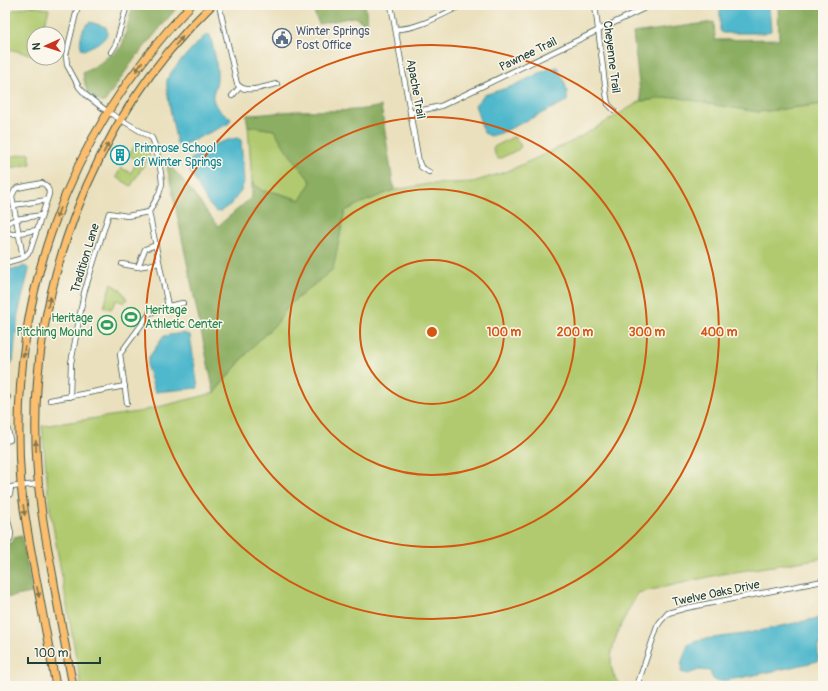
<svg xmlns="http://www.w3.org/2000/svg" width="828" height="691" viewBox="0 0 828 691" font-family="Pangolin,sans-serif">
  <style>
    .green { fill: #b1ca6f; stroke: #688452 }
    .forest { fill: #8cae62; stroke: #56764b }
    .water { fill: #4fb8cc; stroke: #377a80 }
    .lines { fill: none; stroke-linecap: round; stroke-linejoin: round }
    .minor-casing { stroke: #3d5549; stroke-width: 6 }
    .primary-casing { stroke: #3d5549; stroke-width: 9 }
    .minor { stroke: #fff; stroke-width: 4.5 }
    .primary { stroke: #fabe6e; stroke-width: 7 }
    .oneway { fill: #82774e }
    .ring { fill: none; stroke: #d45610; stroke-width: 2 }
    .labels { text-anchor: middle; stroke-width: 3; stroke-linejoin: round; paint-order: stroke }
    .service-label { font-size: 12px; fill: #4e5e75; stroke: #fbf7ec; text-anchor: start }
    .street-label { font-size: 12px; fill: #1f3d34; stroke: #fbf7ec }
    .culture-label { font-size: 12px; fill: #0d838f; stroke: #fbf7ec; text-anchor: start }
    .leisure-label { font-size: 12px; fill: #27864d; stroke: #fbf7ec; text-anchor: start }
    .centre { fill: #d45610; stroke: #fbf7ec; stroke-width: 2 }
    .ring-label { font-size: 12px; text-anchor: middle; font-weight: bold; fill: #d45610; stroke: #fbf7ec; stroke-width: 3; stroke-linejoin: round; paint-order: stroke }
  </style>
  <rect width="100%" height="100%" fill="#fbf7ec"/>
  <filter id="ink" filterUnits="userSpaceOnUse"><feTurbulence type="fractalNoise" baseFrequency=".025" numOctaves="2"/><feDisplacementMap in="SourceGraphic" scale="8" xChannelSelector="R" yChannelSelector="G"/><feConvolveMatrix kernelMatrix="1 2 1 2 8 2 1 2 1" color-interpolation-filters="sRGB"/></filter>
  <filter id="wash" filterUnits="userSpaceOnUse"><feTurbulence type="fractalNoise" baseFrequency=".012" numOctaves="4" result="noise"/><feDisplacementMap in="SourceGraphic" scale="16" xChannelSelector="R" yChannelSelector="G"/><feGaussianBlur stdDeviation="0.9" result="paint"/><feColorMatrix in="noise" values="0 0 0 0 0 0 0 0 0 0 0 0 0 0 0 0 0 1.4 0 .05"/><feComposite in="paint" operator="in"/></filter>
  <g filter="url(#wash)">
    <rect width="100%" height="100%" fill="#eae0bd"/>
    <g class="green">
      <path d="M30 6 49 9 42 34H34L33 55 5 48V16L14 10Z"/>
      <path d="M676 97 715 105 759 112 823 104V558L722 574 638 593C626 615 603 651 614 676 615 680 620 682 621 686H81L49 503 42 426 138 412 214 393 253 346 277 323 289 305 333 269 345 211 361 203 394 190 429 184 473 182 508 171 573 141 641 101Z"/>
      <path d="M248 126 274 130C286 148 300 164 311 182L301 200 274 192 262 191 252 182Z"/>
      <path d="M513 137 516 138 521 146 519 149 499 159 497 158 493 150 494 147Z"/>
      <path d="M137 142 150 149 151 153 131 186 116 177 121 168 131 173 136 163 135 162 136 160 129 155Z"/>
      <path d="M29 153 31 164 11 168 9 157Z"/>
      <path d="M111 283 121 290 127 299 124 303 117 300 111 309 104 307Z"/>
    </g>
    <g class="forest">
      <path d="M133 5H179L132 62 104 103C86 95 86 91 83 73L99 64 110 55H112L121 47 123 43Z"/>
      <path d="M311 5H365L368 25 354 17 319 24Z"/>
      <path d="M778 5H823V104L759 112 715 105 676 97 641 101 633 33 714 22 715 40 779 39Z"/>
      <path d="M381 106 394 190 361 203 345 211 333 269 289 305 277 323 253 346 214 393 166 161 182 179 218 226 252 197V182L262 191 274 192 300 200 311 182 287 151 274 130 248 126 246 115C263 115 279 112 295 111 324 110 352 113 381 106Z"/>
      <path d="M22 536 32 593 5 598V545L12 542 13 538Z"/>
    </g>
    <g class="water">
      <path d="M724 5H769L771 31 763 33H722L720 30V9Z"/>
      <path d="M90 22 106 27C112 40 93 45 84 50L82 49C78 42 82 26 90 22Z"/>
      <path d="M206 35H210C213 47 218 65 217 78 217 90 208 95 217 107 220 112 227 114 231 119L228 124 181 146 177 144C175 134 165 87 167 80 170 70 197 43 206 35Z"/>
      <path d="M558 67C562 77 569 89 567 101L501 133 491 136 484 133 475 105 484 95 513 86 548 69Z"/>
      <path d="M237 138 241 140 244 182 241 191 231 204 221 211 216 212 207 202 186 164C198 151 220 141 237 138Z"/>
      <path d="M24 266 28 268 29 270 18 314 13 361 9 366 7 365 5 357V272L10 269H18Z"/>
      <path d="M182 333 190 335 198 388 155 392 147 367 149 357 164 336Z"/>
      <path d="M823 617V644L818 645V661C807 664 721 683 716 681 712 680 711 674 710 671L699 670 688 674 681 672 682 661 688 645 696 640 744 634Z"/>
    </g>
  </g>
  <g filter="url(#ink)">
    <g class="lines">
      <g class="minor-casing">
        <g id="minor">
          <path d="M78 5 66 55 67 65 79 87 87 96 108 112 152 138 156 148 161 173 162 184 159 194 149 212 168 306"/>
          <path d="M219 5 237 84C246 95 265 86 277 84"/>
          <path d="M391 5 419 162 421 167 429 172"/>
          <path d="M595 5 606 92 608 104 614 110"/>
          <path d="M396 29C419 29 441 15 462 5"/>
          <path d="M111 52 116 44 127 5"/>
          <path d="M232 96 240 87"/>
          <path d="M410 113 441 106 651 5"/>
          <path d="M14 205 47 200"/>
          <path d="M19 233 37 230"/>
          <path d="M19 234H9L6 227 9 222 16 219 42 215"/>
          <path d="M5 263 23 258 30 251 49 194C49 189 47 185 42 183L17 188 15 190 12 196 23 258"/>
          <path d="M122 264 138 267 159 263"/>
          <path d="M138 267 145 249 156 245"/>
          <path d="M5 397H8"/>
          <path d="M70 397 71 363 84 293 109 213 127 216 149 212"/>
          <path d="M50 400 125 386"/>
          <path d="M127 403 120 354 150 313 168 306 183 303"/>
          <path d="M5 414 10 440 5 441"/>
          <path d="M5 502 6 497 10 494 11 487 38 484"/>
          <path d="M5 507 11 533 10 540 5 542"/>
          <path d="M5 669 8 686"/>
          <path d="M637 686 657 627 660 622 668 613 686 608 823 581"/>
        </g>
      </g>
      <g class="primary-casing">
        <g id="primary">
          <path d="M56 686C49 650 43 614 36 578 30 547 24 515 21 484 7 302 65 137 191 5"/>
          <path d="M73 686C66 650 59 614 53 577 46 540 39 503 37 465 26 297 90 122 212 5"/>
        </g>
      </g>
      <use href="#minor" class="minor"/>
      <use href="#primary" class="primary"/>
    </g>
    <defs><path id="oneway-solid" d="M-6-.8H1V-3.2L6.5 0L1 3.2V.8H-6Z"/></defs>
    <g class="oneway">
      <use href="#oneway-solid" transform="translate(179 41) rotate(-49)"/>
      <use href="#oneway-solid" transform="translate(139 67) rotate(126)"/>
      <use href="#oneway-solid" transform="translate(106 148) rotate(-62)"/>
      <use href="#oneway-solid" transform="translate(58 213) rotate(110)"/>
      <use href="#oneway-solid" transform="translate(49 302) rotate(-78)"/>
      <use href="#oneway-solid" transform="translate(24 352) rotate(97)"/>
      <use href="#oneway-solid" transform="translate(36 446) rotate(-92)"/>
      <use href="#oneway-solid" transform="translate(24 510) rotate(82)"/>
      <use href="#oneway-solid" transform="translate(38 592) rotate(79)"/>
    </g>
  </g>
  <g class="ring">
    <circle cx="432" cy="332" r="72"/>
    <circle cx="432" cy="332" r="143"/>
    <circle cx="432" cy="332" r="215"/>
    <circle cx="432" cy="332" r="287"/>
  </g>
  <defs>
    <g id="civic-ring" transform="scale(1)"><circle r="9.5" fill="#fbf7ec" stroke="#5c6f8a" stroke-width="1.5"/><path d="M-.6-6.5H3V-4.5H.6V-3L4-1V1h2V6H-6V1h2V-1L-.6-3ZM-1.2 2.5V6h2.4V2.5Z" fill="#5c6f8a"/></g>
    <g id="building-ring" transform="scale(1)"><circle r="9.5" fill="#fbf7ec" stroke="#0f9aa8" stroke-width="1.5"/><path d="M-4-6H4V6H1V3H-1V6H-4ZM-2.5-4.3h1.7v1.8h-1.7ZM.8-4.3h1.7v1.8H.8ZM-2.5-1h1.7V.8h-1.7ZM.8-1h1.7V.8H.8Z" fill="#0f9aa8"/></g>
    <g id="stadium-ring" transform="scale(1)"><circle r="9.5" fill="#fbf7ec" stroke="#2e9e5b" stroke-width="1.5"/><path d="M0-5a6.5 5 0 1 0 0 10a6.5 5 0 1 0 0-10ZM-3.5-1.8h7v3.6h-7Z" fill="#2e9e5b"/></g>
  </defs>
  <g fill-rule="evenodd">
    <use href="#civic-ring" x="282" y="38"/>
    <use href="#building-ring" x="120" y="155"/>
    <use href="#stadium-ring" x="131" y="317"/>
    <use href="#stadium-ring" x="107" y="325"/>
  </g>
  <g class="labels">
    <g class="service-label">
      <text x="296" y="35">Winter Springs<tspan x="296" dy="14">Post Office</tspan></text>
    </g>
    <g class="street-label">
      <text transform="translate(528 54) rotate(-26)" y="4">Pawnee Trail</text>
      <text transform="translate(612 57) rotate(83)" y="4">Cheyenne Trail</text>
      <text transform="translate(416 89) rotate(80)" y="4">Apache Trail</text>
      <text transform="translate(85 258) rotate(-73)" y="4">Tradition Lane</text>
      <text transform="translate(716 593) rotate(-12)" y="4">Twelve Oaks Drive</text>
    </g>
    <g class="culture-label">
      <text x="134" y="152">Primrose School<tspan x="134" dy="14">of Winter Springs</tspan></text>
    </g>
    <g class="leisure-label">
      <text x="145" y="314">Heritage<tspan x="145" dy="14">Athletic Center</tspan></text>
      <text x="93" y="322" text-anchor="end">Heritage<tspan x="93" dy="14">Pitching Mound</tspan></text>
    </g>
  </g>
  <circle cx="432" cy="332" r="6" class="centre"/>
  <g class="ring-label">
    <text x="504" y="336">100 m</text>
    <text x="575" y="336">200 m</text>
    <text x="647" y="336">300 m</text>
    <text x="719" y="336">400 m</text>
  </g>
  <rect width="828" height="691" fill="none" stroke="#fbf7ec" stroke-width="20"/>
  <g transform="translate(46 46) rotate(267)"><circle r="19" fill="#fbf7ec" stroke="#a3ada2"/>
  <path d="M0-3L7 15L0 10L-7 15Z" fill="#c8321e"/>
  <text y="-6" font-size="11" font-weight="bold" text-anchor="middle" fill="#1f3d34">N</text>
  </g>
  <path d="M28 657v6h72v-6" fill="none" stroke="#1f3d34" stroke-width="2"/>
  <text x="34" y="657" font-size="12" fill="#1f3d34" stroke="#fbf7ec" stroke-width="3" paint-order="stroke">100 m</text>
</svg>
